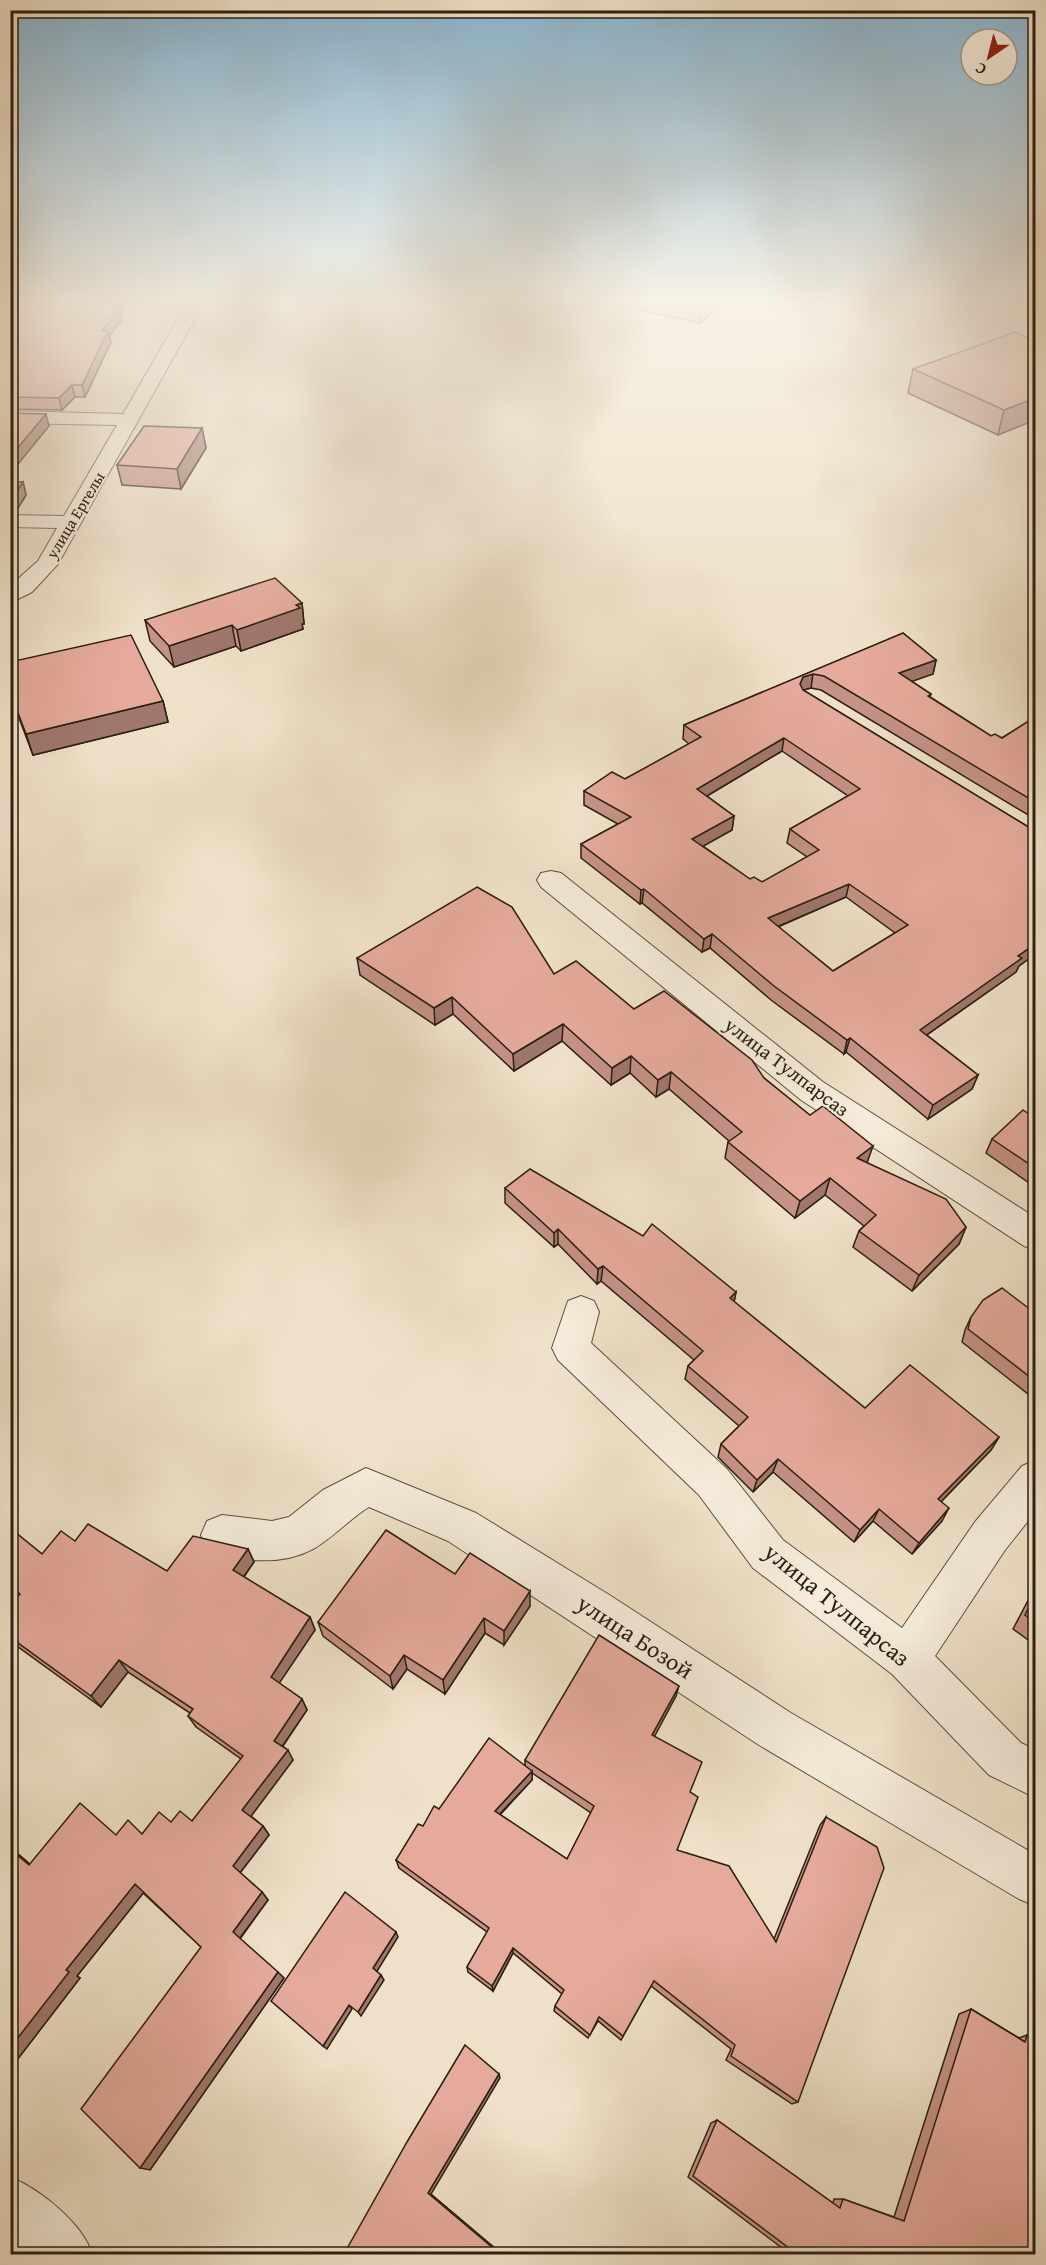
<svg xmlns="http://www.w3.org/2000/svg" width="1046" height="2265" viewBox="0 0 1046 2265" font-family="'Gentium Book Plus',serif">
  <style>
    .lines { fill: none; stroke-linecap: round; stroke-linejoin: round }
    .street-casing { stroke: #5d4f40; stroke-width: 2 }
    .street { fill: #f5ecdb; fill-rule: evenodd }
    .wall { fill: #c59286; stroke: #2c1e12; stroke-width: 1.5; fill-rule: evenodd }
    .shaded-wall { fill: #a0776d; stroke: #2c1e12; stroke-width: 1.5 }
    .building { fill: #e5aa9c; stroke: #2c1e12; stroke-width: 1.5; fill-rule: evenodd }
    .labels { text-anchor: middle; stroke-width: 4.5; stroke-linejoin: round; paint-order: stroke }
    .far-street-label { font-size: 16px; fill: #2c1e12; stroke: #f5ecdb }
    .street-label { font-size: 20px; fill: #2c1e12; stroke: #f5ecdb }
    .near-street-label { font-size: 24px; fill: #2c1e12; stroke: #f5ecdb }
  </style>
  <rect width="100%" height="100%" fill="#efe1c8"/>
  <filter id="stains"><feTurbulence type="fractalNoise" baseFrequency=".00333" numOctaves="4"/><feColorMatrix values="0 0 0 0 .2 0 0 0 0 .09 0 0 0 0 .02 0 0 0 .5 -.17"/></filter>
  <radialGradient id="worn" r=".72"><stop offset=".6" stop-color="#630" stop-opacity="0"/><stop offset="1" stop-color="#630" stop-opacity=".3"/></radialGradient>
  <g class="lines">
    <g class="street-casing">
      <g id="street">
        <path d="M70 299H206L58 564 32 592 10 603V586L38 561 57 528 10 527V515L64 516 117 425 10 423V411L123 414 186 305 78 304Z"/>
        <path d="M551 871 561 873 823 1082 1036 1218V1250L1024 1246 801 1100 541 887 537 880 541 873Z"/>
        <path d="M581 1296 594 1301 599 1312 591 1343 727 1469 783 1540 902 1628 975 1522 1022 1466 1036 1460V1511L1005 1550 935 1656 1021 1743 1036 1750V1798L989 1775 892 1674 753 1568 699 1495 558 1360 552 1348 568 1301Z"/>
        <path d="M366 1468 476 1513 611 1596 791 1713 1036 1855V1906L1019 1899 759 1745 448 1541 369 1507C349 1519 333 1538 313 1549 282 1566 239 1562 207 1549L201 1535 207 1521 222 1515 272 1521 289 1517 323 1490Z"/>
        <path d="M10 2177C40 2189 83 2224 92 2254H25L10 2241Z"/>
      </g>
    </g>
    <use href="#street" class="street"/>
  </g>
  <g class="wall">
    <path d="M10 299 126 307 120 314 121 321 109 336 111 342 85 397H75L62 410 10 409Z"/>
    <path d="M602 299H730L700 323 602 302Z"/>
    <path d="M1035 341 998 435 908 393 913 369Z"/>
    <path d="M202 428 206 448 181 489 122 485 117 465Z"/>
    <path d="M10 478 15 482H23L26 495 15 513H10Z"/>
    <path d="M302 603 304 624H302L303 629 241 651 236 646 174 667 150 641 145 620Z"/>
    <path d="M903 633 936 660 933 674 911 681 931 694 930 697 991 736 1002 738 1035 717V819L821 690 811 688 803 690 1030 828 1035 829V954L1019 966 1016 972 927 1035 978 1075 972 1089 928 1119 846 1052 844 1054 771 1000 710 948 702 952 642 903 640 904 581 858V844L618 824 584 805V791L625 779 689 744 683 739 684 725ZM782 751 848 796 790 829 787 843 807 857 762 882 750 879 703 846 732 830 734 816 707 796ZM846 897 895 933 833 971 778 927Z"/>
    <path d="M10 662 163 701 168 722 33 755 10 694Z"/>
    <path d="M357 958 554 974 634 1009 764 1078 867 1163 966 1227 959 1244 912 1291 853 1247 859 1231 864 1226 825 1195 795 1218 725 1158 728 1142 729 1141 669 1089 656 1097 630 1073 611 1085 562 1041 514 1071 453 1014 435 1025 360 975Z"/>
    <path d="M1035 1118V1187L986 1153 992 1139Z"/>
    <path d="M505 1188 736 1292 734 1302 865 1408 999 1437 991 1450 941 1502 942 1521 912 1554 873 1521 854 1542 773 1472 753 1492 718 1457 721 1444 739 1426 685 1379 688 1366 694 1360 601 1281 597 1284 558 1244 554 1247 505 1203Z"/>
    <path d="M1035 1313V1387L1028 1394 962 1342 965 1330 971 1317Z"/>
    <path d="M10 1528 42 1554 75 1541 167 1571 248 1549 254 1562 244 1577 310 1617 315 1630 279 1683 302 1699 307 1710 283 1746 293 1760 251 1816 263 1826 269 1835 240 1873 262 1892 268 1900 240 1939 284 1978 150 2170 201 1947 143 1893 77 1976 80 1978 10 2069V1847L30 1864 116 1835 142 1834 171 1822 192 1821 241 1759 196 1727 188 1716 190 1713 128 1672 101 1707 10 1641V1605L18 1596 10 1589Z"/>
    <path d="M455 1574 530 1606 504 1645 485 1633 445 1694 407 1669 393 1689 323 1636 318 1622Z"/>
    <path d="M1035 1587V1645L1013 1629Z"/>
    <path d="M676 1696 654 1736 690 1792 677 1850 774 1939 820 1825 826 1817 798 2102 792 2104 726 2060 731 2049 651 1986 621 2040 598 2021 588 2038 554 2011 555 2006 562 1994 513 1953 493 1991 468 1972 467 1967 487 1932 399 1868 396 1860 423 1826 439 1809 525 1765V1760ZM532 1773 591 1813 567 1859 500 1815 532 1780Z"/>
    <path d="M971 2009 1019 2038 1027 2035 1035 2254H790L688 2177 711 2123 717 2120 833 2203 834 2199H843L894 2217 959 2014Z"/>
  </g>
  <g class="shaded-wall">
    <path d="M121 299H124L126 307 120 314 121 321 109 336 111 342 85 397 82 385 102 331 114 307Z"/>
    <path d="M710 299H730L700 323 701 306Z"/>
    <path d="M72 385 75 397 62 410 59 398Z"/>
    <path d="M1035 398V420L998 435 1004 410Z"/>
    <path d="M46 414 49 426 10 474V457Z"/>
    <path d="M202 428 206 448 181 489 177 469Z"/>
    <path d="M14 478 18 490 23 482 26 495 15 513 11 500V482Z"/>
    <path d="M302 603 304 624H302L303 629 241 651 237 630Z"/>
    <path d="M232 625 236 646 174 667 169 646Z"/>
    <path d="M936 660 933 674 896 687 899 673Z"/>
    <path d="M813 674 811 688 800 691V684L803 677Z"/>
    <path d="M163 701 168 722 33 755 26 734Z"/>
    <path d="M784 738 782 751 695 803 697 789Z"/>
    <path d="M734 816 732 830 691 853 692 839Z"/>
    <path d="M849 884 846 897 765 932 768 918Z"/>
    <path d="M644 889 642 903 640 904 641 890Z"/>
    <path d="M712 934 710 948 702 952 704 939Z"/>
    <path d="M1035 944V954L1019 966 1016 972 915 1043 920 1030 1018 956Z"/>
    <path d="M452 997 453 1014 435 1025 434 1008Z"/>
    <path d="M563 1024 562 1041 514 1071 513 1054Z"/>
    <path d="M850 1038 846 1052 844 1054 847 1040Z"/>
    <path d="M631 1056 630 1073 611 1085 612 1068Z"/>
    <path d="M671 1072 669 1089 656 1097 658 1080Z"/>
    <path d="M978 1075 972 1089 928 1119 933 1105Z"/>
    <path d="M873 1146 867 1163 857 1158Z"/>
    <path d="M830 1178 825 1195 795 1218 800 1201Z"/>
    <path d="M966 1227 959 1244 912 1291 919 1275Z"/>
    <path d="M558 1229V1244L554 1247V1233Z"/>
    <path d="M603 1266 601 1281 597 1284 598 1269Z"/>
    <path d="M736 1292 733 1307 730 1298Z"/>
    <path d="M1035 1383V1387L1028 1394Z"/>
    <path d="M999 1437 991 1450 931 1512 938 1499Z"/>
    <path d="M778 1459 773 1472 753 1492 757 1480Z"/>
    <path d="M949 1508 942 1521 912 1554 919 1543Z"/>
    <path d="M879 1509 873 1521 854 1542 860 1530Z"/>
    <path d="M248 1549 254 1562 239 1583 233 1570Z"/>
    <path d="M530 1591V1606L504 1645V1631Z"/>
    <path d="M310 1617 315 1630 276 1688 271 1677Z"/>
    <path d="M484 1618 485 1633 445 1694 443 1680Z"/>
    <path d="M404 1655 407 1669 393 1689 390 1676Z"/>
    <path d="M119 1660 128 1672 101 1707 91 1696Z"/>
    <path d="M679 1686 676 1696 650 1745 652 1735Z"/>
    <path d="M302 1699 307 1710 279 1751 274 1741Z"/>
    <path d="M288 1750 293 1760 249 1819 242 1810Z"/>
    <path d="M532 1771V1780L495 1819V1811Z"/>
    <path d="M263 1826 269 1835 239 1874 233 1866Z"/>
    <path d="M10 1847 40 1873 29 1865 10 1849Z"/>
    <path d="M135 1884 144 1892 77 1976 80 1978 10 2069V2048L66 1970Z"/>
    <path d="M262 1892 268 1900 239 1939 233 1932Z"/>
    <path d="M396 1932 398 1937 376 1973 373 1968Z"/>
    <path d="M513 1948V1953L493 1991 492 1986Z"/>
    <path d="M278 1972 284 1978 150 2170 140 2168Z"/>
    <path d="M381 1975 384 1980 361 2016 358 2012Z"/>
    <path d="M349 2005 352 2009 327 2049 323 2046Z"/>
    <path d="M499 2074 500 2078 431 2194 502 2254H500L428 2193Z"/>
  </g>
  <g class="building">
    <path d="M10 299H121L114 307 119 309 102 331H108L82 385H72L59 398 10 397Z"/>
    <path d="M667 299H710L701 306Z"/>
    <path d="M1015 332 1035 341V398L1004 410 913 369Z"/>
    <path d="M10 413 46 414 10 457Z"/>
    <path d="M144 426 202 428 177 469 117 465Z"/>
    <path d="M10 478H14L11 482H23L10 500Z"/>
    <path d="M275 578 302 603 296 605 300 608 237 630 232 625 169 646 145 620Z"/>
    <path d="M903 633 936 660 899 673 931 694 928 696 991 736 995 734 1002 738 1035 717V802L824 676 813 674 803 677 800 684 803 690 1030 828 1035 829V944L1018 956 1022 958 920 1030 978 1075 933 1105 850 1038 847 1040 774 986 712 934 704 939 644 889 641 890 581 844 631 817 584 791 612 772 625 779 701 737 684 725ZM784 738 860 789 790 829 819 850 762 882 754 877 750 879 692 839 734 816 697 789ZM849 884 908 925 833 971 768 918Z"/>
    <path d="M131 635 163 701 26 734 10 692V662Z"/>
    <path d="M477 887 512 907 554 974 576 961 634 1009 664 991 752 1060 764 1078 810 1115 823 1106 873 1146 857 1158 946 1199 966 1227 919 1275 859 1231 876 1215 830 1178 800 1201 728 1142 742 1132 671 1072 658 1080 631 1056 612 1068 563 1024 513 1054 452 997 434 1008 357 958Z"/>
    <path d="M1023 1110 1035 1118V1168L992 1139Z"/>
    <path d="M530 1169 643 1236 652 1224 736 1292 730 1298 865 1408 910 1365 999 1437 938 1499 949 1508 919 1543 879 1509 860 1530 778 1459 757 1480 721 1444 748 1417 688 1366 703 1351 603 1266 598 1269 558 1229 554 1233 505 1188Z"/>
    <path d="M1002 1288 1035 1313V1381L968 1329 971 1317 983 1300Z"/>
    <path d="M88 1524 167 1571 193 1536 248 1549 233 1570 310 1617 271 1677 302 1699 274 1741 288 1750 242 1810 263 1826 233 1866 262 1892 233 1932 278 1972 140 2168 81 2109 201 1947 135 1884 66 1970 69 1972 10 2048V1849L29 1865 80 1803 116 1835 128 1820 142 1834 159 1812 171 1822 180 1811 192 1821 243 1756 188 1716 193 1709 119 1660 91 1696 10 1637V1605L20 1594 10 1585V1528L42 1554 61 1531 75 1541Z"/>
    <path d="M386 1530 455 1574 470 1553 530 1591 504 1631 484 1618 443 1680 404 1655 390 1676 318 1622Z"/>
    <path d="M1035 1595V1622L1025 1615Z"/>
    <path d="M599 1635 679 1686 652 1735 702 1762 690 1792 698 1797 677 1850 729 1866 776 1942 826 1817 877 1847 884 1868 798 2102 731 2056 735 2045 654 1981 623 2036 599 2017 590 2035 555 2006 564 1990 513 1948 492 1986 467 1967 489 1928 396 1860 418 1824 423 1826 434 1806 439 1809 489 1738 532 1771 495 1811 567 1859 594 1806 525 1760Z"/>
    <path d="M345 1892 396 1932 373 1968 381 1975 358 2012 349 2005 323 2046 271 2001Z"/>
    <path d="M971 2009 1025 2042 1027 2035 1035 2040V2254H797L693 2176 717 2120 840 2208 843 2199 904 2221Z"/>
    <path d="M465 2045 499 2074 428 2193 500 2254H344L407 2142Z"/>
  </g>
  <linearGradient id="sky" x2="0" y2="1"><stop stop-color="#89b8d5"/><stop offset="0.49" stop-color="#f8f2e6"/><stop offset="1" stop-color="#f8f2e6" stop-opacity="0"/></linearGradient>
  <rect width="1046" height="616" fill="url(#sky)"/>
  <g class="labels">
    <g class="far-street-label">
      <text transform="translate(75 515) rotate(-59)" y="6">улица Ергелы</text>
    </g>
    <g class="street-label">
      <text transform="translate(787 1067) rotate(37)" y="7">улица Тулпарсаз</text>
    </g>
    <g class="near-street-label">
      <text transform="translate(837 1605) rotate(39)" y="8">улица Тулпарсаз</text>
      <text transform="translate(635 1637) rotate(33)" y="8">улица Бозой</text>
    </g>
  </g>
  <rect width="1046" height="2265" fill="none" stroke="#efe1c8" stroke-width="36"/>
  <rect x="12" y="12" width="1022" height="2241" fill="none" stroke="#2c1e12" stroke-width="3"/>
  <rect x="18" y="18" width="1010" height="2229" fill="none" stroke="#2c1e12" stroke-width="1.5"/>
  <g transform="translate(989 57) rotate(215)"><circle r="28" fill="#f5ecdb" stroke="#a59a8b" stroke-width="1.5"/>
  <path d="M0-4.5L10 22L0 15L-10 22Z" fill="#8f2418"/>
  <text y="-9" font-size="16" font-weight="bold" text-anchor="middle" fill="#2c1e12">С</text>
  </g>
  <rect width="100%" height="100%" filter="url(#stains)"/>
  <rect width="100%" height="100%" fill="url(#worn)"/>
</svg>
